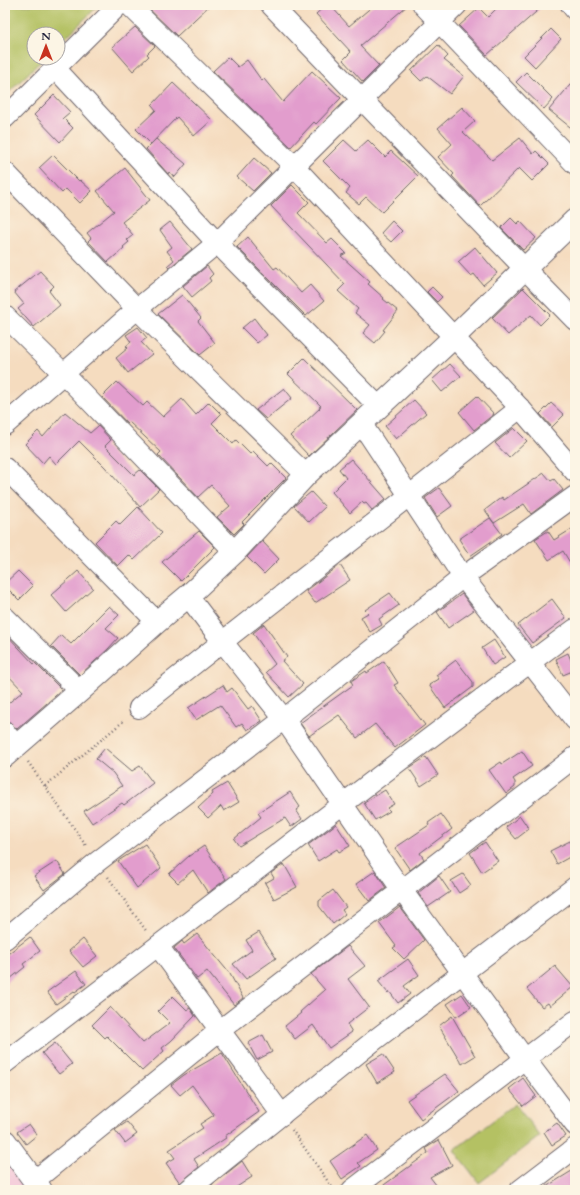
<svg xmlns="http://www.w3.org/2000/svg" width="580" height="1195" viewBox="0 0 580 1195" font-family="Cardo,serif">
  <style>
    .built { fill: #f5cfdb }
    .green { fill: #b4c163; stroke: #6b724f }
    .building { fill: #e29dcd }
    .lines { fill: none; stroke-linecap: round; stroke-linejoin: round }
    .minor-casing { stroke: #6c6369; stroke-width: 22 }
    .tertiary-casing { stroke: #6c6369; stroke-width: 24 }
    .path { stroke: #6c6369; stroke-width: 2.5; stroke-dasharray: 1 3; stroke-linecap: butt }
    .minor { stroke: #fff; stroke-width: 20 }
    .tertiary { stroke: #fff; stroke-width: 22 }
  </style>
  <rect width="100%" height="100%" fill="#fcf5e5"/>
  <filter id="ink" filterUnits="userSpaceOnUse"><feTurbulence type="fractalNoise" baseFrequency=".025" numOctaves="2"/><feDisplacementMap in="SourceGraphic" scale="8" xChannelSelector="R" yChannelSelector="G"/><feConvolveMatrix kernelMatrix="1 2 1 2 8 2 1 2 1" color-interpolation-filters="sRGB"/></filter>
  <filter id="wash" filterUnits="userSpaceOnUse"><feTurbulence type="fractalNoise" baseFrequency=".012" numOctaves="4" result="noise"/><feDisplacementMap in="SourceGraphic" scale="16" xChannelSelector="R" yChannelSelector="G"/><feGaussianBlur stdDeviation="0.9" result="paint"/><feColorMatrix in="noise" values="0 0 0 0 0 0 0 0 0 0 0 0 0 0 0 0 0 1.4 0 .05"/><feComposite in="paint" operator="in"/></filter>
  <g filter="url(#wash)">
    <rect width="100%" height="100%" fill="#f5dcbf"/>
    <path class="built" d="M5 1159 28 1190H5Z"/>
    <g class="green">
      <path d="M5 5H99L58 45V34H34V58H44L5 96Z"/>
      <path d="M515 1104 540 1136 479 1183 454 1150Z"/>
    </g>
    <g id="blocks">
      <g class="building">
        <path d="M145 5H210L177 36Z"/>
        <path d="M326 5H330L349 26 374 5H408L360 46 379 66 363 82 343 60 351 52 316 14Z"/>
        <path d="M500 5H544L487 55 459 26 479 8 488 17Z"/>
        <path d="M135 27 155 46 147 54 149 56 133 71 112 47Z"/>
        <path d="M551 29 561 39 535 67 524 56Z"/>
        <path d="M438 45 448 56 444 60 464 76 450 94 427 76 421 81 411 71Z"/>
        <path d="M228 57 238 67 247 60 262 81 264 79 283 102 312 71 341 98 316 124 314 122 291 147 213 71Z"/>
        <path d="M526 72 553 99 544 109 516 82Z"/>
        <path d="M575 79V131L549 110Z"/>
        <path d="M173 83 212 120 194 136 177 117 151 144 136 129 156 110 152 105Z"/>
        <path d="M54 95 70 112 63 118 73 128 60 142 34 115Z"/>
        <path d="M462 107 475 121 463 132 492 160 520 138 533 154 536 151 549 164 532 181 519 168 480 206 452 176 454 174 438 157 452 144 438 128Z"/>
        <path d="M156 139 186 164 175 177 169 172 168 174 146 149Z"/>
        <path d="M344 140 356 151 368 140 385 157 391 151 418 176 382 212 366 197 359 204 346 193 350 188 323 161Z"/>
        <path d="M53 155 79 181 80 180 92 191 80 203 66 189 62 193 39 168Z"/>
        <path d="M254 158 271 173 253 191 237 177Z"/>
        <path d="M125 168 150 200 122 222 133 235 127 240 129 242 123 247 124 248 108 262 88 241 91 238 87 233 114 211 97 191Z"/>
        <path d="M292 185 309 202 298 213 327 243 332 239 346 253 341 256 370 282 368 284 384 298 383 299 398 311 383 330 385 331 375 343 363 333 370 325 355 313 358 309 338 291 345 284 271 206Z"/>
        <path d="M511 218 517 224 520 221 536 238 523 250 501 228Z"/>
        <path d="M392 221 402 231 391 242 381 233Z"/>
        <path d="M170 222 192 249 169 268 167 266 174 260 167 251 172 247 160 230Z"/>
        <path d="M248 237 274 269 277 267 301 293 310 285 324 301 306 316 237 247Z"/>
        <path d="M475 247 497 273 483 285 474 274 471 276 458 262Z"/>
        <path d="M207 266 213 274 209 278 211 281 192 297 183 286Z"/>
        <path d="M40 271 54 286 49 291 60 305 34 327 18 309 24 304 14 292Z"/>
        <path d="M432 287 442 297 437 302 427 292Z"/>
        <path d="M523 288 550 315 540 325 531 315 508 335 492 318Z"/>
        <path d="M182 295 201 318 198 321 215 343 200 355 158 314Z"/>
        <path d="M254 318 267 335 257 343 242 328Z"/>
        <path d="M138 327 147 338 141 342 152 354 128 373 116 358 128 348 126 346 131 342 126 335Z"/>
        <path d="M304 358 357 410 309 456 290 436 320 408 319 407 321 406 288 374Z"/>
        <path d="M450 364 461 376 442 392 432 380Z"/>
        <path d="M117 382 143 406 147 402 163 417 182 399 196 415 209 402 221 414 212 423 233 444 236 440 250 454 253 451 268 466 271 463 286 478 242 522 244 524 234 534 217 517 230 506 211 485 198 497 158 455 161 452 129 422 127 423 102 397Z"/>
        <path d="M284 388 292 398 266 419 256 410Z"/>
        <path d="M477 396 494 414 474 430 459 412Z"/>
        <path d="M414 400 426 413 396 439 385 426Z"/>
        <path d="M551 403 564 415 552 427 540 414Z"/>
        <path d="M65 412 90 433 98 426 111 440 105 446 134 475 140 470 159 489 140 507 105 467 79 441 56 464 49 456 43 463 25 444 38 431 43 437Z"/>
        <path d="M514 428 527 441 509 458 495 443Z"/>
        <path d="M351 459 386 499 372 510 366 503 364 504 362 502 350 513 332 492 346 478 339 469Z"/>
        <path d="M544 473 551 481 554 479 563 490 531 514 524 504 494 523 485 510 502 497 504 500Z"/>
        <path d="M439 488 452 506 437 517 425 498Z"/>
        <path d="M311 492 325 507 309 522 294 506Z"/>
        <path d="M138 507 162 533 134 560 129 555 118 566 95 542 116 521 120 525Z"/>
        <path d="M490 518 502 534 470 556 459 539Z"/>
        <path d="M575 527V571L563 551 549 560 535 539 548 531 554 540Z"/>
        <path d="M199 531 215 547 181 581 162 562Z"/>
        <path d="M262 541 279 559 264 574 247 557Z"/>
        <path d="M340 565 350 580 315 603 306 591Z"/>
        <path d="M18 571 33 586 19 600 5 586V583Z"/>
        <path d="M78 571 93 588 66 612 51 595Z"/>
        <path d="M390 593 399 605 379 619 382 625 370 632 361 617 368 613 365 610Z"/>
        <path d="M462 594 474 610 448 628 437 612Z"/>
        <path d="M552 599 566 618 532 643 518 625Z"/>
        <path d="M109 606 119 615 106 628 118 638 108 649 80 675 51 646 61 635 71 644Z"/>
        <path d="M264 624 287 657 282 661 303 684 289 697 266 672 275 664 253 633Z"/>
        <path d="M5 633 34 664 35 663 62 690 17 729 10 722 5 721V706L23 691 5 672Z"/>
        <path d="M494 640 505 657 493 665 482 648Z"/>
        <path d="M568 653 575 670 563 675 556 659Z"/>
        <path d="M456 660 473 682V687L445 708 429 685 439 679 436 675Z"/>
        <path d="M384 661 398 683 394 685 425 725 395 748 375 724 357 738 339 715 309 736 300 723 353 685 351 681 366 671 367 673Z"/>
        <path d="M223 685 227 692 232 688 248 709 252 706 262 721 247 730 242 723 236 727 220 705 196 720 188 708Z"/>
        <path d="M105 748 132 771 140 766 153 783 124 805 122 803 92 823 84 811 122 786 113 773 96 759Z"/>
        <path d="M522 751 532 766 513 779 515 782V787L506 794 489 770 501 762 502 764Z"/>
        <path d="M426 757 438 775 421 786 409 768Z"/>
        <path d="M227 783 239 802 224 811 221 806 208 818 198 808 213 794 212 792Z"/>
        <path d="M385 790 394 804 387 808 390 811 375 820 364 803Z"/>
        <path d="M290 792 300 807 296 810 302 819 291 827 285 818 239 846 234 839 261 817 258 813Z"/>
        <path d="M441 814 452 829 420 853 424 859 410 870 395 848 429 825 428 823Z"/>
        <path d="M520 816 529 829 516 839 506 827Z"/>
        <path d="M336 824 350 846 339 852 337 849 318 861 308 845Z"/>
        <path d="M570 841 575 850V854L557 864 550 851Z"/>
        <path d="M485 842 498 861 482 872 470 853Z"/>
        <path d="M145 844 161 868 137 888 118 861Z"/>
        <path d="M204 846 226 879 208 893 193 870 178 883 169 874 189 856Z"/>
        <path d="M57 861 65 874 44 890 34 876Z"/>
        <path d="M284 864 297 887 274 899 265 883 274 878 271 873Z"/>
        <path d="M375 871 386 888 369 901 356 884Z"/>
        <path d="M463 874 471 885 459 893 451 881Z"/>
        <path d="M439 876 450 892 428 907 418 893Z"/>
        <path d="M333 890 346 907 342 910 345 914 333 924 319 906V901Z"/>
        <path d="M400 907 424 940 404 959 393 948 396 946 379 923Z"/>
        <path d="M259 932 276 958 246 979 233 964 252 950 246 940Z"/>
        <path d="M197 934 230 974 243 998 234 1005 207 971 197 979 174 948 182 941 184 944Z"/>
        <path d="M30 937 40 951 23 964 25 967 5 983V956Z"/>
        <path d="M83 939 97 956 83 967 69 951Z"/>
        <path d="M348 946 365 966 348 979 369 1007 347 1024 352 1032 329 1048 313 1025 295 1039 285 1026 301 1013 300 1012 325 990 311 974Z"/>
        <path d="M408 959 419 975 404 986 410 994 398 1003 389 991 388 993 378 981Z"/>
        <path d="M555 966 573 987 550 1006 548 1003 542 1007 527 989Z"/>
        <path d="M76 971 86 984 75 992 74 991 56 1004 47 992Z"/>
        <path d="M462 994 471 1007 456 1017 447 1004Z"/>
        <path d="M173 996 187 1010 190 1008 195 1016 171 1041 162 1048 164 1051 142 1071 107 1036 105 1038 92 1025 110 1007 143 1043 170 1023 158 1011Z"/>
        <path d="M452 1016 475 1056 462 1064 439 1026Z"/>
        <path d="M263 1035 272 1052 257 1060 248 1043Z"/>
        <path d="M55 1043 72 1064 59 1074 42 1053Z"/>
        <path d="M222 1053 259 1112 225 1136 226 1138 194 1159 199 1167 180 1183 166 1163 175 1158 169 1150 203 1128 200 1124 214 1115 192 1085 180 1095 171 1085 184 1075Z"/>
        <path d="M383 1054 395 1072 377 1083 366 1064Z"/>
        <path d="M445 1074 459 1091 421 1119 407 1100Z"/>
        <path d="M523 1078 536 1096 523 1106 509 1089Z"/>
        <path d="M127 1122 137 1134 125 1143 115 1130Z"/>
        <path d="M557 1123 566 1136 552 1145 544 1132Z"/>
        <path d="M29 1124 37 1135 26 1144 17 1132Z"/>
        <path d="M367 1135 377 1150 358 1163 361 1166 342 1179 330 1161Z"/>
        <path d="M439 1140 452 1165 430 1177 440 1190H377L428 1153 426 1148Z"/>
        <path d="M242 1161 252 1177 232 1190H206Z"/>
        <path d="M575 1169V1190H541Z"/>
      </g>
    </g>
  </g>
  <g filter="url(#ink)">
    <use href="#blocks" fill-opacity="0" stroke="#6c6369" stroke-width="1"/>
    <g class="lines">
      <g class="minor-casing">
        <g id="minor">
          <path d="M129 5 294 166 520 408 575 472"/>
          <path d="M271 5 524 268 575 320"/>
          <path d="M423 5 575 164"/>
          <path d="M571 5 575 10"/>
          <path d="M55 68 217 243 379 407"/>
          <path d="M5 118 119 5"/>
          <path d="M5 172 137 309 306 475"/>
          <path d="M5 316 63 373 235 552"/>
          <path d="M361 423 463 577 575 720"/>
          <path d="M5 425 137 309 217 243 457 5"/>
          <path d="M5 468 157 622"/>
          <path d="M188 596 222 641 284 719 401 889 525 1059 575 1125"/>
          <path d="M5 617 80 691"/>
          <path d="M139 708C265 607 394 509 520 408"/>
          <path d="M5 732 16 746"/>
          <path d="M5 939 97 862 284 719 463 577 575 496"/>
          <path d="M158 946 282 1115"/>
          <path d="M5 1063C195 918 383 771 575 629"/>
          <path d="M34 1181 219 1031 575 757"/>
          <path d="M188 1190 376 1039 575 887"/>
          <path d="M352 1190 575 1021"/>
          <path d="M520 1190 575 1148"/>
        </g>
      </g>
      <g class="tertiary-casing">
        <g id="tertiary">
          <path d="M5 756 80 691 157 622 188 596 235 552 306 475 454 337 575 220"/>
          <path d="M5 1141 41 1190"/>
        </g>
      </g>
      <g class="path">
        <path d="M28 762 87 847"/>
        <path d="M45 786 125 720"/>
        <path d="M108 877 147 932"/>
        <path d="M292 1130 334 1190"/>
      </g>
      <use href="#minor" class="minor"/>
      <use href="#tertiary" class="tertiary"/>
    </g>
  </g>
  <rect width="580" height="1195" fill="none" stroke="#fcf5e5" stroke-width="20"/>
  <g transform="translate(46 46)"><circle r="19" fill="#fcf5e5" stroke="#a5a1a1"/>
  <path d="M0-3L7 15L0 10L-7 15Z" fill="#c8321e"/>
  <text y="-6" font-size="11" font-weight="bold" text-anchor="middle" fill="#22223b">N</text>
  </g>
</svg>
